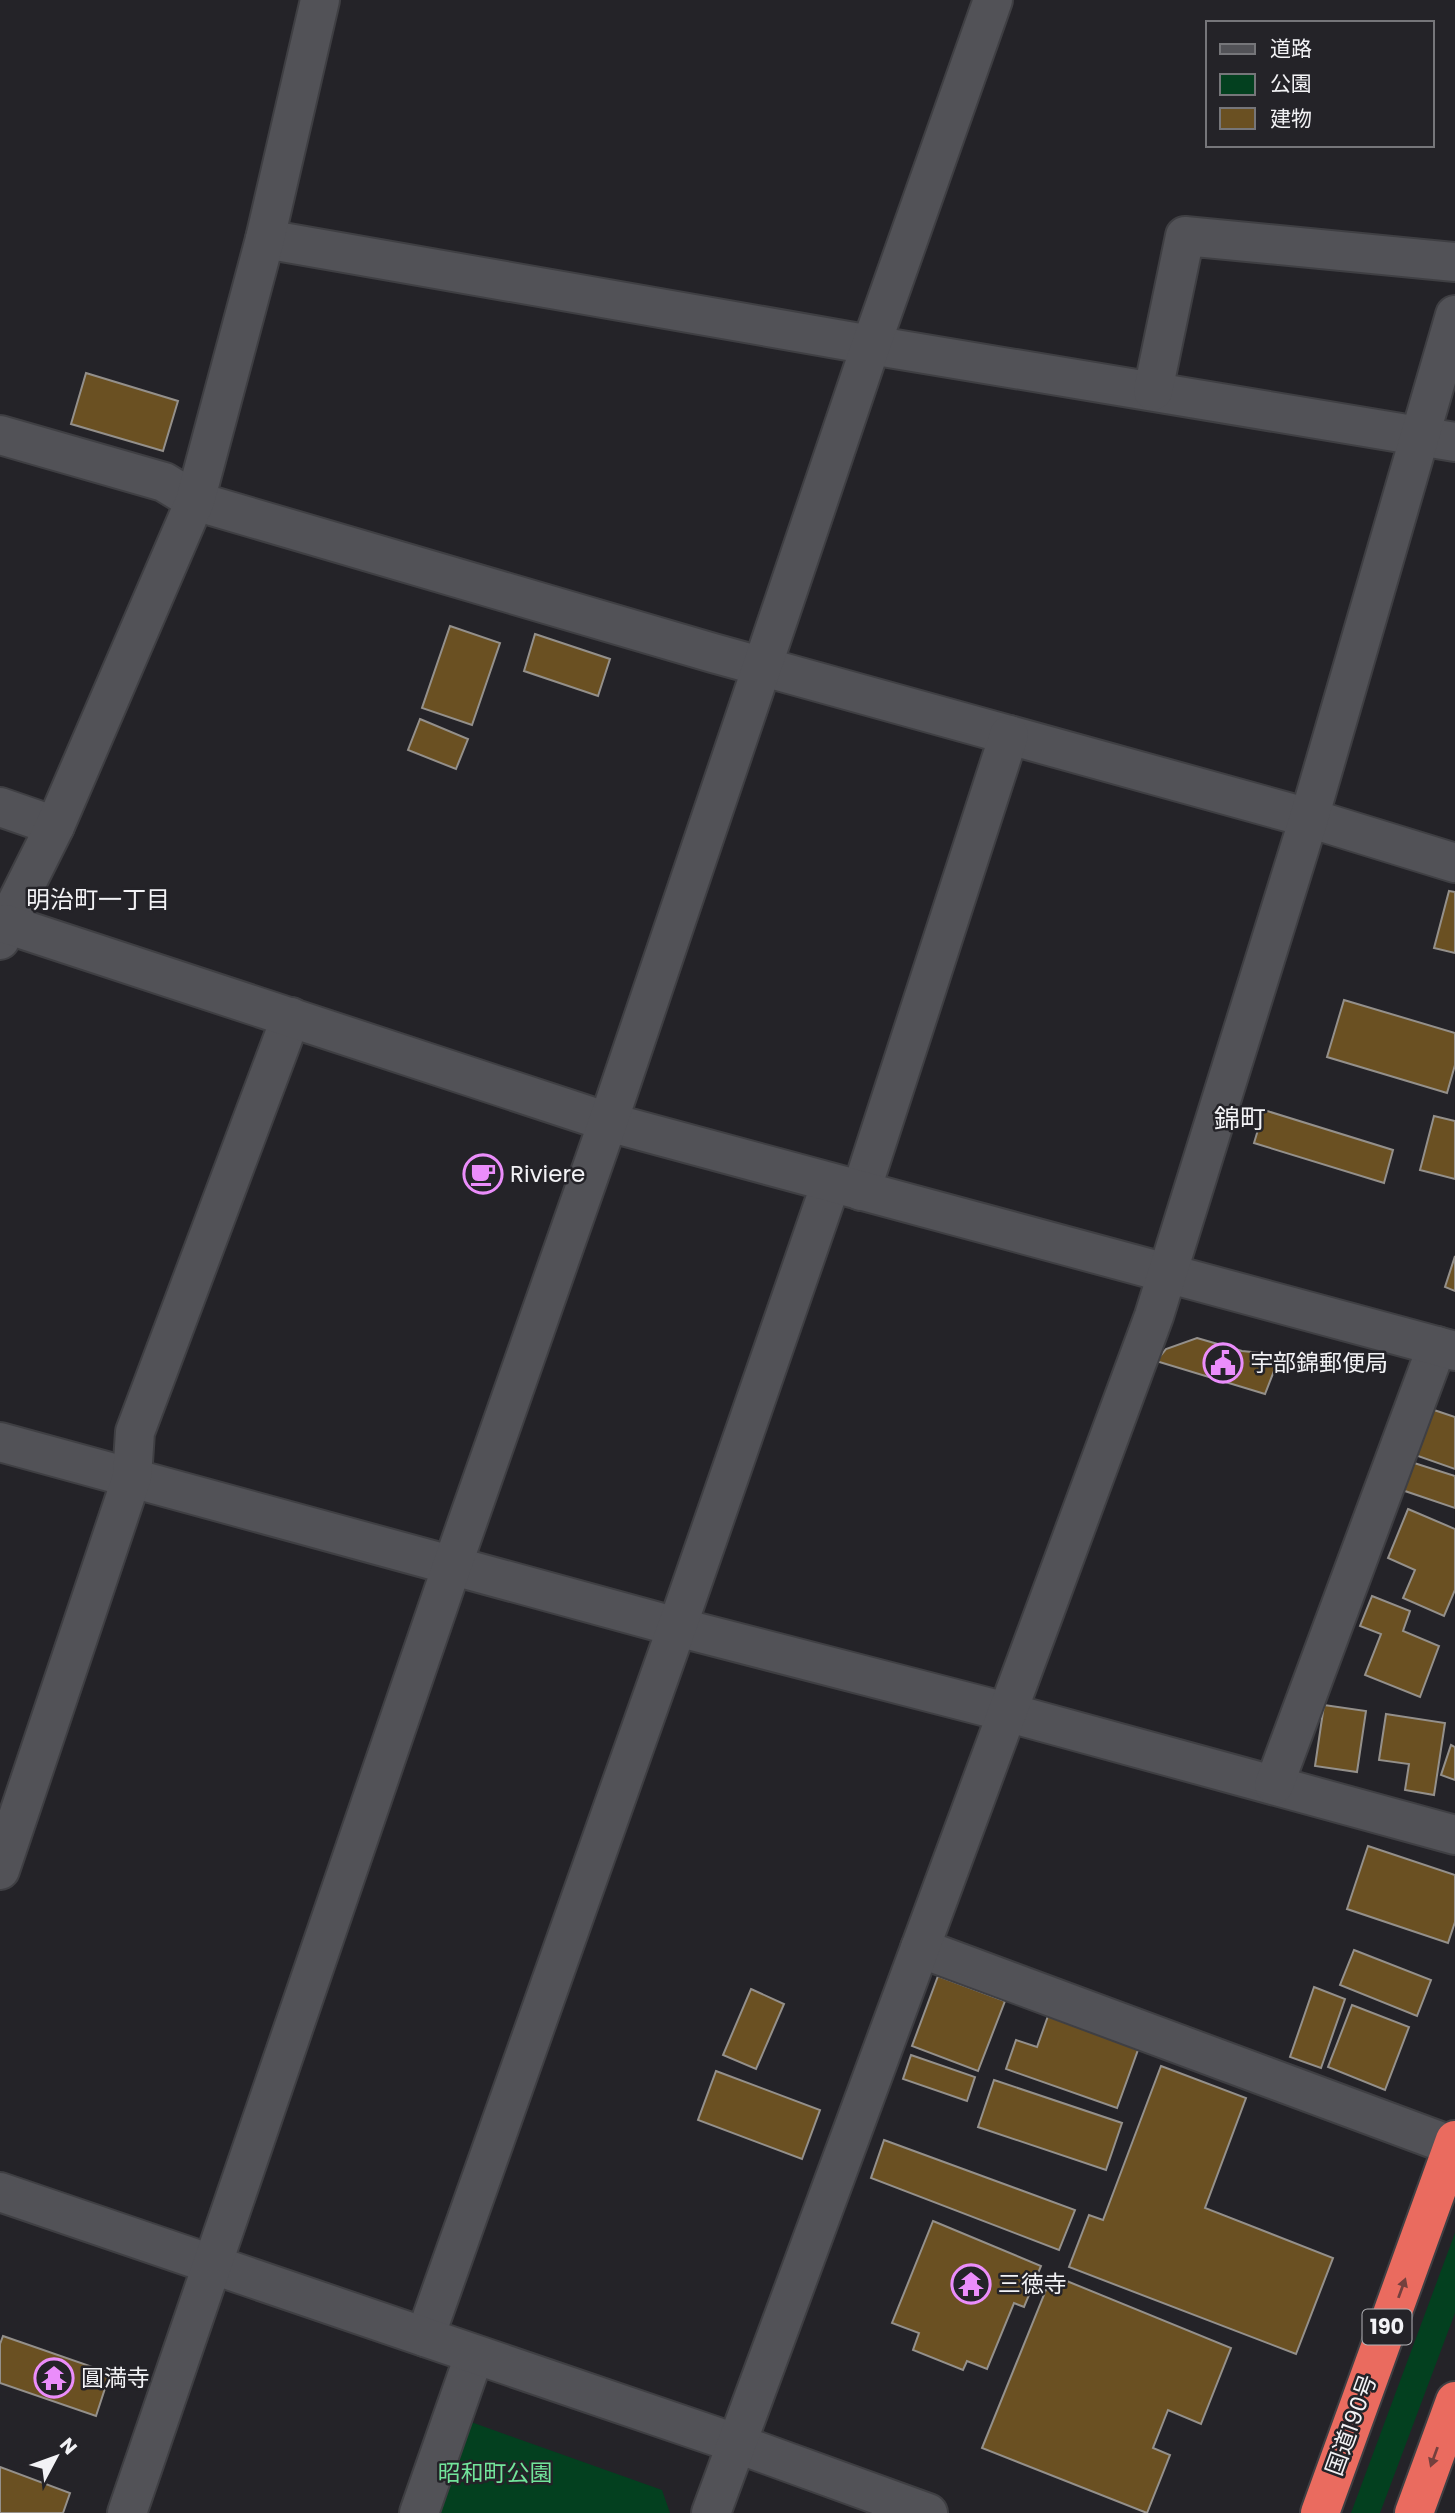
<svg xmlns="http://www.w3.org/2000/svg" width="1455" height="2513" viewBox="0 0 1455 2513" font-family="Poppins,'Noto Sans JP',sans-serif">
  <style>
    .green { fill: #03401f }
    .building { fill: #6a5022; stroke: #94908b; stroke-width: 2 }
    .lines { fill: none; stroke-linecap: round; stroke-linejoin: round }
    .street-casing { stroke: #3f3f43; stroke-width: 42 }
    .secondary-casing { stroke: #3f3f43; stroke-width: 42 }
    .highway-casing { stroke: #3f3f43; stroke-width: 42 }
    .street { stroke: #525257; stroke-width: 38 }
    .secondary { stroke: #525257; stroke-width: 38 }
    .highway { stroke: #ea6b5f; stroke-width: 38 }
    .oneway { fill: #73403e }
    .labels { text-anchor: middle; stroke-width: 5; stroke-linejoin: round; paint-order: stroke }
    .shield { fill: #242328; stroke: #b4b4b8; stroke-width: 2 }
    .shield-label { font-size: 21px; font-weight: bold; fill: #f2f2f5 }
    .poi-label { font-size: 23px; fill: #f2f2f5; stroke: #242328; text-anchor: start }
    .street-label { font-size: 23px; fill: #f2f2f5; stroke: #242328 }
    .park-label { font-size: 23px; fill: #72e59b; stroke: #242328 }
    .neighbourhood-label { font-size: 24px; fill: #f2f2f5; stroke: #242328 }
    .quarter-label { font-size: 26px; fill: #f2f2f5; stroke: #242328 }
  </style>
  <rect width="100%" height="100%" fill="#242328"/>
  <g class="green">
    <path d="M1455 2233V2313L1380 2513H1351Z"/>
    <path d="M471 2422 662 2490 670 2513H439Z"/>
  </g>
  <g class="building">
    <path d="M86 373 178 401 163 451 71 424Z"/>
    <path d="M450 626 500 643 472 725 422 708Z"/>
    <path d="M535 634 610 659 598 696 524 671Z"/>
    <path d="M420 719 468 739 456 769 408 750Z"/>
    <path d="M1449 891 1455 892V953L1434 948Z"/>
    <path d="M1344 1000 1455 1033V1065L1447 1093 1327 1057Z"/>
    <path d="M1264 1110 1393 1150 1384 1183 1254 1143Z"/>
    <path d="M1434 1116 1455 1121V1179L1420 1170Z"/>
    <path d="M1455 1256V1291L1445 1287Z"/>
    <path d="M1197 1338 1242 1351 1262 1353 1279 1358 1265 1394 1156 1361 1166 1349Z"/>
    <path d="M1431 1409 1455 1417V1469L1415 1455Z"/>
    <path d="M1411 1462 1455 1476V1508L1402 1490Z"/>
    <path d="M1408 1509 1455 1529V1590L1444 1616 1403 1598 1415 1570 1388 1558Z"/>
    <path d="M1372 1596 1410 1611 1403 1631 1439 1646 1420 1697 1365 1675 1381 1634 1360 1626Z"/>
    <path d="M1324 1705 1366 1711 1357 1772 1315 1766Z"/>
    <path d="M1386 1714 1445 1723 1434 1795 1405 1790 1409 1764 1379 1760Z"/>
    <path d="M1451 1745 1455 1747V1780L1441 1775Z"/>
    <path d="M1368 1846 1455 1875V1922L1448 1943 1347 1909Z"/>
    <path d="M1354 1950 1431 1980 1417 2016 1340 1985Z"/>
    <path d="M938 1976 1005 2001 978 2071 912 2046Z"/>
    <path d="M1314 1987 1345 1999 1321 2068 1290 2057Z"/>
    <path d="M751 1989 784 2004 756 2069 723 2055Z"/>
    <path d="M1352 2005 1409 2027 1385 2090 1328 2067Z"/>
    <path d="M1048 2016 1139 2047 1117 2108 1006 2069 1016 2040 1037 2047Z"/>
    <path d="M911 2055 975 2077 967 2101 903 2079Z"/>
    <path d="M1161 2066 1246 2098 1205 2208 1333 2258 1296 2354 1069 2267 1089 2215 1103 2220Z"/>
    <path d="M716 2071 820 2110 802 2159 698 2120Z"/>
    <path d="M994 2080 1122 2123 1106 2170 978 2127Z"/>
    <path d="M884 2140 1075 2210 1059 2250 871 2178Z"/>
    <path d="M933 2221 1041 2266 1024 2307 1014 2303 987 2369 967 2361 963 2370 913 2350 919 2333 892 2323Z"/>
    <path d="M1052 2275 1231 2348 1201 2424 1168 2410 1153 2448 1170 2455 1147 2513 982 2448Z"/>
    <path d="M3 2336 110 2373 96 2416 0 2383V2344Z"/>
    <path d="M0 2467 70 2493 63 2513H0Z"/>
  </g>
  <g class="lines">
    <g class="street-casing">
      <g id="street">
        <path d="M265 239 871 345 1455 442"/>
        <path d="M1153 391 1185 236 1455 262"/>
        <path d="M0 435 164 482 195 501 713 653 1309 818 1455 863"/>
        <path d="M0 807 55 826"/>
        <path d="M0 940 6 924 55 826 195 501 265 239 320 0"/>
        <path d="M861 1191 1009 735"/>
        <path d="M0 1442 677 1627 1006 1712 1455 1835"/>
        <path d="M1274 1785 1437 1346"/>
        <path d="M0 1870 132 1477 135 1432 291 1017"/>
        <path d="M920 1948 1453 2146"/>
        <path d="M425 2337 677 1627 831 1183"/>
        <path d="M419 2513 474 2356"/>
      </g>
    </g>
    <g class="secondary-casing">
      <g id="secondary">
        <path d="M6 924 608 1122 1455 1351"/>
        <path d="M0 2192 738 2444 928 2513"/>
        <path d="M127 2513 452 1566 608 1122 871 345 993 0"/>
        <path d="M711 2513 1154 1316 1309 818 1455 315"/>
      </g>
    </g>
    <g class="highway-casing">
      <g id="highway">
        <path d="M1320 2513 1455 2140"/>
        <path d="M1414 2513 1455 2401"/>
      </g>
    </g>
    <use href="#street" class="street"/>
    <use href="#secondary" class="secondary"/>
    <use href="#highway" class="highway"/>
  </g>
  <defs><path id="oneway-solid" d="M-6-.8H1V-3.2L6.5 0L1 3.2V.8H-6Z" transform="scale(1.75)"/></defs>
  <g class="oneway">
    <use href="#oneway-solid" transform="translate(1402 2288) rotate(-70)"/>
    <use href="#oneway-solid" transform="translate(1434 2457) rotate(110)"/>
  </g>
  <defs>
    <g id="cafe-ring" transform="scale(2.0125)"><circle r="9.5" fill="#242328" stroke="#eb8dfb" stroke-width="1.5"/><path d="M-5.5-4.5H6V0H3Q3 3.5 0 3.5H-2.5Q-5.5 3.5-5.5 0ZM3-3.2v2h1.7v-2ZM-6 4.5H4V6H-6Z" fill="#eb8dfb"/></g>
    <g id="civic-ring" transform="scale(2.0125)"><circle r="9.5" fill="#242328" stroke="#eb8dfb" stroke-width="1.5"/><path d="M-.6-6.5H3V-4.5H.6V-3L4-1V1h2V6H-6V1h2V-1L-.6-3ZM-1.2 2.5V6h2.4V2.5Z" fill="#eb8dfb"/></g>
    <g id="temple-ring" transform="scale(2.0125)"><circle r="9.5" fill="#242328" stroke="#eb8dfb" stroke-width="1.5"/><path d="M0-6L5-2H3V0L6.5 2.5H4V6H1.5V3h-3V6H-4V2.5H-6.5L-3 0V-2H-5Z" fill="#eb8dfb"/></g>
  </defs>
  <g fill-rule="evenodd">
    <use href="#cafe-ring" x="483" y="1174"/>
    <use href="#civic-ring" x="1223" y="1363"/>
    <use href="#temple-ring" x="971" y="2284"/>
    <use href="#temple-ring" x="54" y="2378"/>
  </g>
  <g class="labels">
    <rect class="shield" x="1362.5" y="2309.5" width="49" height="35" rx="5"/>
    <g class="shield-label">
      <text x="1387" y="2334">190</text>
    </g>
    <g class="poi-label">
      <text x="510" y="1182">Riviere</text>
      <text x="1250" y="1371">宇部錦郵便局</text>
      <text x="998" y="2292">三徳寺</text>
      <text x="81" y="2386">圓満寺</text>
    </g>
    <g class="street-label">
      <text transform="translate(1351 2425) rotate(-70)" y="8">国道190号</text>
    </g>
    <g class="park-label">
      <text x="495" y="2481">昭和町公園</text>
    </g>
    <g class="neighbourhood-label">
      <text x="98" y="908">明治町一丁目</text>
    </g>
    <g class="quarter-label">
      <text x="1240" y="1128">錦町</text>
    </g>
  </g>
  <rect x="1206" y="21" width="228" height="126" fill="#242328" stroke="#76767a" stroke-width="2"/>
  <rect x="1220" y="44" width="35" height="10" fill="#525257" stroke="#76767a" stroke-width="2"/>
  <text x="1270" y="56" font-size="21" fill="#f2f2f5">道路</text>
  <rect x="1220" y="74" width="35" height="21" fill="#03401f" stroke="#76767a" stroke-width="2"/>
  <text x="1270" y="91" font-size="21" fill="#f2f2f5">公園</text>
  <rect x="1220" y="108" width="35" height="21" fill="#6a5022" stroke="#76767a" stroke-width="2"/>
  <text x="1270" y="126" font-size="21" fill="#f2f2f5">建物</text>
  <g transform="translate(56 2457) rotate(49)" stroke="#242328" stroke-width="5" paint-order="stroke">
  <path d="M0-5L12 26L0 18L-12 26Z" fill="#f2f2f5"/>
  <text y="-10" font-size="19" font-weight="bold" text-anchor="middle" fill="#f2f2f5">N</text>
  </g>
</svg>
